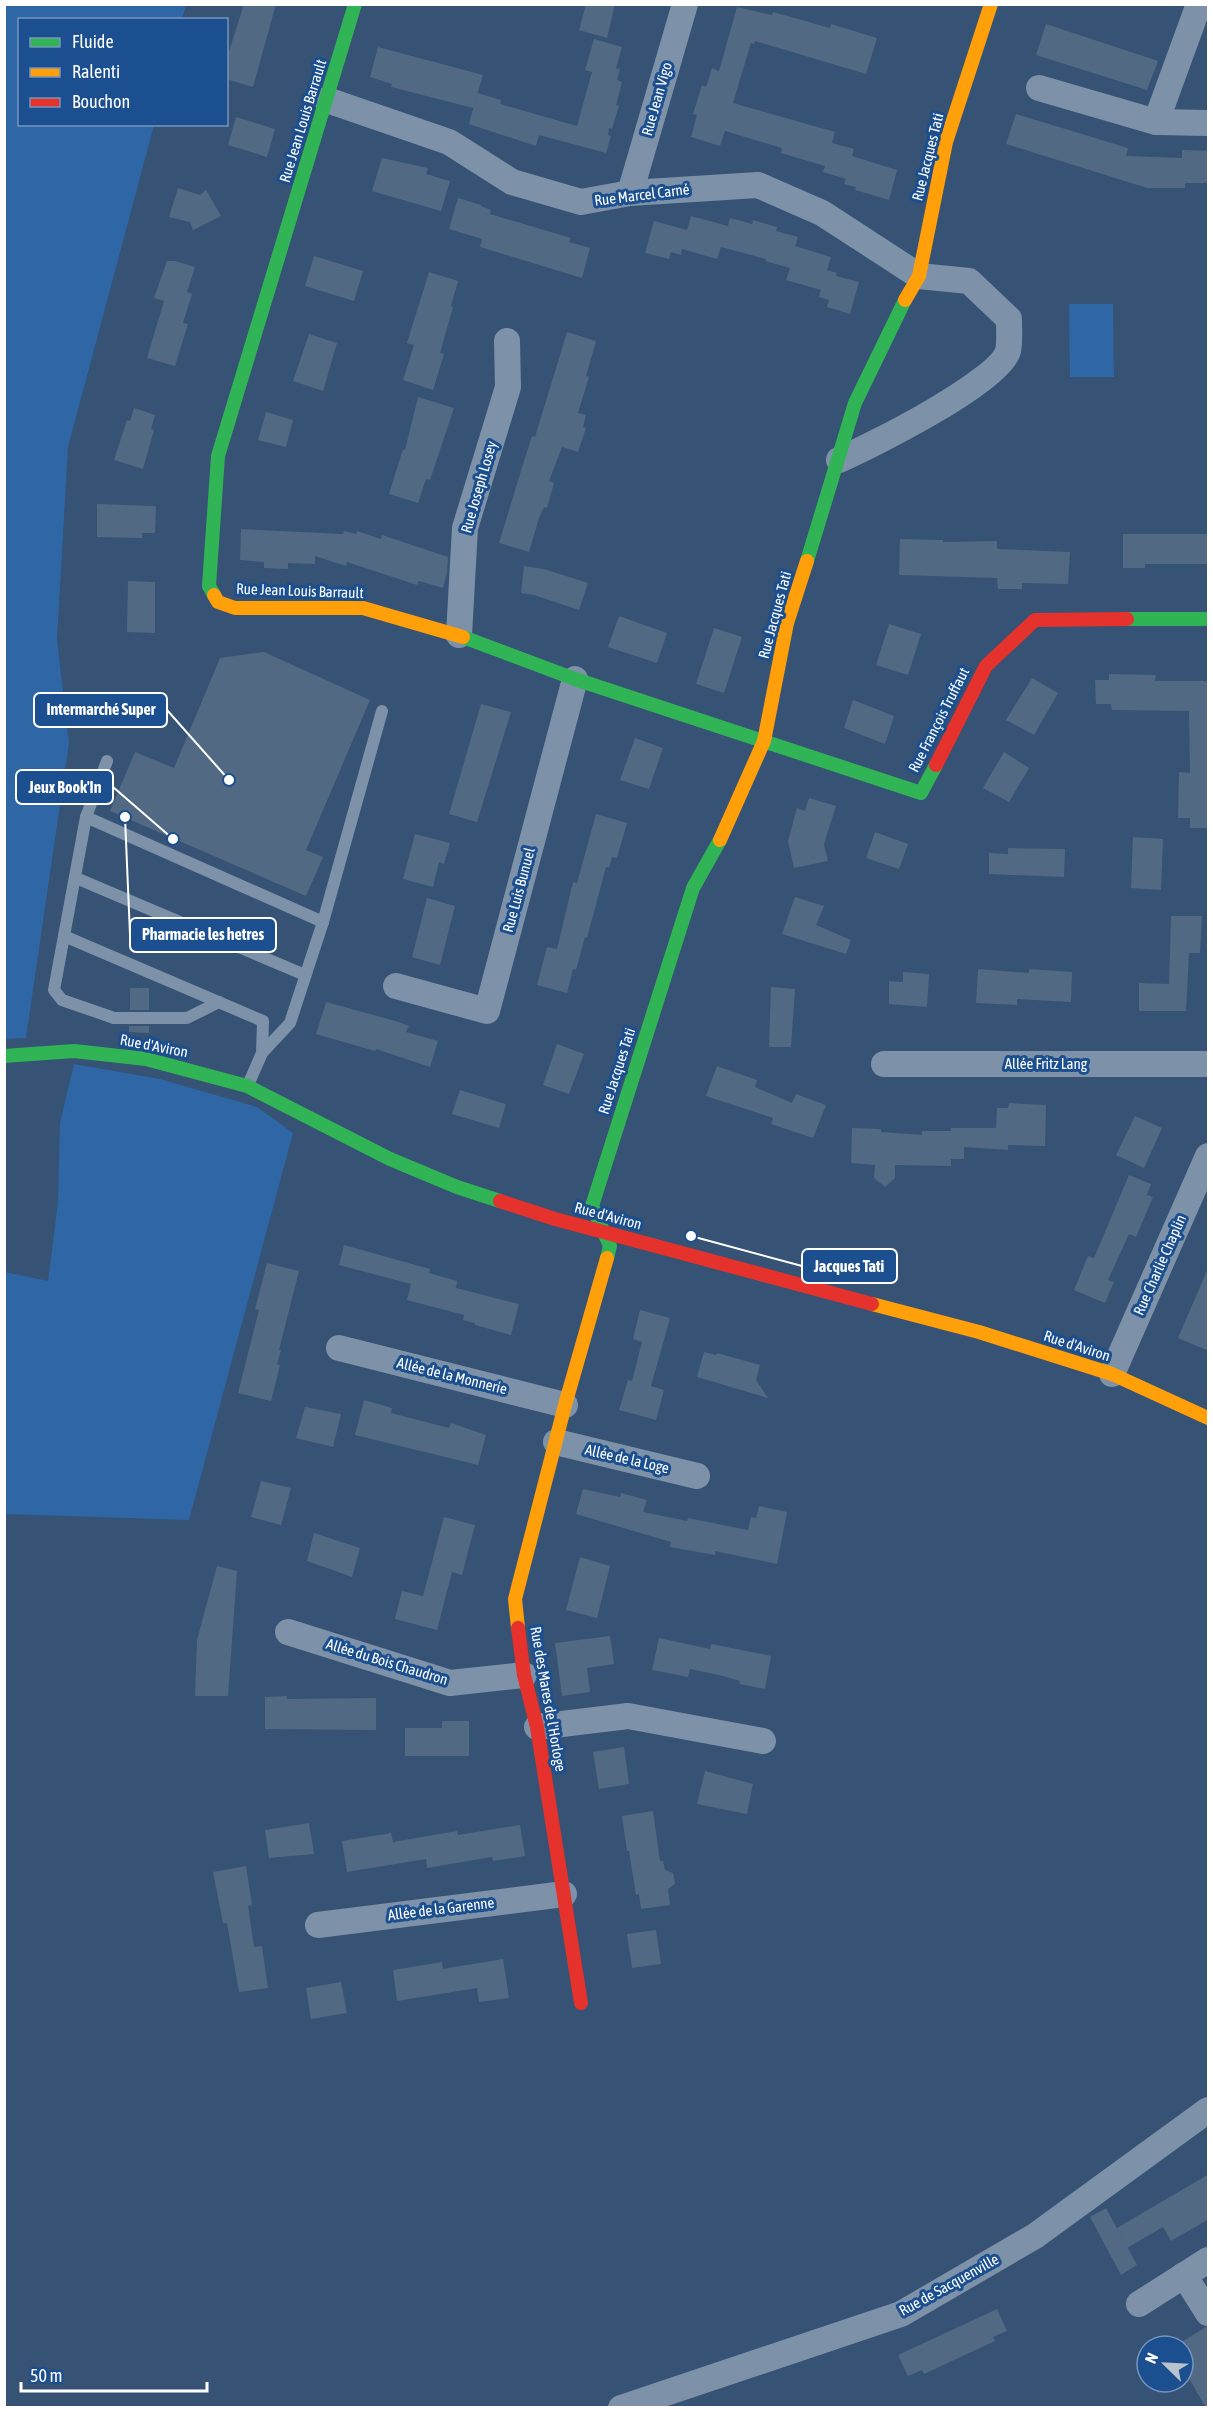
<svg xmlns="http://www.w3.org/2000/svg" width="1213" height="2412" viewBox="0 0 1213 2412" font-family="'Asap Condensed',sans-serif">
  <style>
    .green { fill: #2f66a5 }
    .building { fill: #526984 }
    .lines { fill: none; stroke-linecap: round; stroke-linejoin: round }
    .lane { stroke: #7d92a8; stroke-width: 12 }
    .street { stroke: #7d92a8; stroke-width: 26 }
    .fast { stroke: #30b455; stroke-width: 14 }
    .slow { stroke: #ff9f0a; stroke-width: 14 }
    .jam { stroke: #e5322d; stroke-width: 14 }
    .labels { text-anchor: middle; stroke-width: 6; stroke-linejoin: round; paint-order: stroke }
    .street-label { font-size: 15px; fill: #fff; stroke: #1b4f8f }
    .leader { fill: none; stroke: #fff; stroke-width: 2 }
    .callout-dot { fill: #fff; stroke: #1b4f8f; stroke-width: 2 }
    .callout { fill: #1b4f8f; stroke: #fff; stroke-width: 2 }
    .callout-label { font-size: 16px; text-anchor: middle; font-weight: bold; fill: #fff }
  </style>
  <rect width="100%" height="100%" fill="#365274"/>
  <g class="green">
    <path d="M5 4 186 5 182 19 20 20V124L154 125 68 447 57 640 69 743 26 1038 5 1039Z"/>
    <path d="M1069 304H1113L1114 377H1070Z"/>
    <path d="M74 1064 160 1079 257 1107 293 1133 189 1520 5 1514V1272L48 1281 58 1202 60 1123Z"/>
  </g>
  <g class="building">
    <path d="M244 4H276L253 87 226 79V61Z"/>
    <path d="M586 4H615L607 38 579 30Z"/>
    <path d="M737 7 772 15 773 12 830 28 831 24 877 38 866 74 755 41 754 44 751 43 733 103 835 132 832 143 854 149 852 156 897 170 889 200 855 190 856 187 844 184 846 179 823 172 825 166 781 153 782 148 725 131 720 146 691 137 697 115 693 114 702 85 706 87 712 68 719 71Z"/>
    <path d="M1046 24 1158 61 1147 90 1036 55Z"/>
    <path d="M594 39 622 47 616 68 620 69 617 80 622 82 616 105 619 106 612 129 609 128 608 135 611 136 606 153 539 135 536 146 469 124 477 93 501 100 500 104 577 126 592 72 585 70Z"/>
    <path d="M378 47 483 75 473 108 391 87 392 84 370 77Z"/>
    <path d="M1016 114 1128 148 1126 156 1182 158V150L1209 151V183H1185V188H1147L1006 144Z"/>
    <path d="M236 117 275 129 267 157 228 145Z"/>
    <path d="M382 158 428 168 426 174 450 181 441 211 372 191Z"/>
    <path d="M178 188 200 195 206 190 221 216 193 230 190 222 169 217Z"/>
    <path d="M458 198 481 205V206L491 210 490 214 571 238 569 242 590 248 582 278 480 247 482 239 449 229Z"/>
    <path d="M691 216 728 226 730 218 752 224 753 220 777 227 776 231 798 237 795 246 831 257 827 270 837 273 836 276 859 282 850 314 827 307 829 300 819 297 821 290 786 280 790 268 765 261 766 259 721 247 717 259 682 249 681 255 671 252 669 259 645 253 654 221 687 230Z"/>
    <path d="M314 256 363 271 354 301 305 286Z"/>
    <path d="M167 261H175L195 267 187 292 192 294 183 323 188 324 175 366 147 358 164 301 154 298Z"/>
    <path d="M429 272 458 281 451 306 453 307 440 353 444 354 433 390 403 380 414 345 407 343Z"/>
    <path d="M567 332 596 341 586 376 589 377 578 413 586 415 583 427 586 428 578 452 562 447 549 481 554 483 547 508 544 507 539 518 529 552 499 543 524 461 532 436 535 437Z"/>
    <path d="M309 334 337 343 323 391 293 381Z"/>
    <path d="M418 397 454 408 430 480 426 479 418 503 389 494 403 449 405 450Z"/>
    <path d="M134 408 155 415 151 429 154 430 143 469 114 460 127 420 130 421Z"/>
    <path d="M266 412 293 420 286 447 258 440Z"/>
    <path d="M97 504 156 506 155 533H142V538L97 537Z"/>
    <path d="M241 529 343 534 344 531 356 534 357 531 381 539 382 535 448 557 447 573 443 588 419 581 417 585 347 562 346 566 315 556V564L288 563V569L264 568V562L240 560Z"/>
    <path d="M1123 534H1209V564H1145V568H1123Z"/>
    <path d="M900 539 943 540V542L997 541V549L1070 552 1068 584 1022 583V589H998L997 578 899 575Z"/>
    <path d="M524 566 544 569 588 583 579 610 534 595 521 593Z"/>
    <path d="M128 581 155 582V633L127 632Z"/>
    <path d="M619 616 667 633 657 663 608 647Z"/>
    <path d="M889 624 921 634 908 675 876 665Z"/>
    <path d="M714 628 742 637 724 693 696 684Z"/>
    <path d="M264 652 370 700 306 850 323 857 306 896 110 811 135 752 174 768 220 658Z"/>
    <path d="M1109 674 1156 675 1155 681H1209L1207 828H1190V818H1178L1179 772 1190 773 1189 711 1112 710 1111 704H1096L1095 680H1109Z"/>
    <path d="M1032 678 1058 693 1034 735 1006 720Z"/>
    <path d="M853 700 894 716 885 744 844 728Z"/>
    <path d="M481 704 511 712 477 822 449 814Z"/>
    <path d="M635 738 663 748 649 789 620 780Z"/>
    <path d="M1004 752 1029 768 1009 802 983 788Z"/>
    <path d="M809 798 836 806 824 844 828 861 794 868 788 841 797 808 805 811Z"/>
    <path d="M596 814 627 823 617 858 612 857 609 868 606 867 587 938 585 937 576 970 573 969 567 993 537 985 547 947 557 949 573 882 577 883Z"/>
    <path d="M875 832 908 844 899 869 866 858Z"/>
    <path d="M415 834 450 843 444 864 439 862 433 887 403 879Z"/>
    <path d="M1133 837 1163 839 1161 890 1131 888Z"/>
    <path d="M1008 848 1065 849 1064 877 989 874V853L1008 854Z"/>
    <path d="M795 897 824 906 816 925 851 940 846 954 782 934Z"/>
    <path d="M427 898 455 906 440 965 412 957Z"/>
    <path d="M1171 916H1202L1200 953H1189L1186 1011H1139V983L1169 984Z"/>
    <path d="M978 969 1029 973V969L1072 972 1071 1002 1017 999V1005L976 1003Z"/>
    <path d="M903 972 929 974 927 1007 889 1004V981L903 982Z"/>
    <path d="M771 987 795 989 791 1047H769Z"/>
    <rect x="130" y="988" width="19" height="22"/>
    <path d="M326 1002 399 1022 409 1026 406 1032 438 1041 430 1067 376 1049 375 1051 316 1034Z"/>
    <path d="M129 1026H149V1033L129 1032Z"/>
    <path d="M557 1044 584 1054 569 1094 543 1085Z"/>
    <path d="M717 1066 757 1080 755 1087 792 1103 796 1094 826 1105 813 1138 771 1124 773 1118 706 1096Z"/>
    <path d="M460 1090 506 1104 499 1128 452 1114Z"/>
    <path d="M1009 1103 1046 1105 1045 1146 1008 1145V1150L964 1147V1159H951V1166L895 1165V1178L885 1187 874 1178 875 1165 851 1163 852 1128 881 1129V1132L922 1135V1131H951V1128H996L997 1108H1008Z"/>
    <path d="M1135 1116 1162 1128 1144 1168 1116 1155Z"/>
    <path d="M1129 1175 1151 1184 1147 1195 1153 1197 1136 1237 1129 1234 1108 1280 1114 1282 1105 1303 1074 1290 1088 1256 1094 1258Z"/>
    <path d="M344 1245 430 1269 429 1273 457 1281 456 1288 519 1304 511 1335 475 1325V1323L463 1320 464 1315 407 1300 411 1284 339 1265Z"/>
    <path d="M267 1263 299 1271 279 1350H281L277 1364 280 1365 271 1401 238 1393 259 1310 255 1309Z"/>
    <path d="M1209 1266V1351L1178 1338Z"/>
    <path d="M640 1310 670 1318 651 1386 664 1390 656 1420 619 1410 628 1380 632 1381 642 1342 633 1339Z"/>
    <path d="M704 1352 716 1355 717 1353 760 1365 756 1380 768 1398 697 1377Z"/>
    <path d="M364 1400 392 1408 391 1413 449 1428 451 1423 486 1435 478 1465 355 1435Z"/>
    <path d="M305 1407 341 1414 333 1447 296 1438Z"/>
    <path d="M261 1481 291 1488 281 1525 251 1517Z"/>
    <path d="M583 1489 620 1497 621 1493 647 1500 643 1512 687 1521 688 1518 748 1530 751 1517 756 1518 759 1506 787 1512 777 1564 715 1551V1555L670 1547 671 1542 576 1514Z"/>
    <path d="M444 1517 475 1525 462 1575 452 1572 437 1630 395 1619 402 1591 423 1596Z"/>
    <path d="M314 1533 360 1548 352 1577 307 1561Z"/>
    <path d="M580 1557 610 1566 597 1618 566 1610Z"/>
    <path d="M217 1566 237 1571 228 1696H195L197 1640Z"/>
    <path d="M610 1636 614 1664 587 1668 590 1692 562 1696 555 1643Z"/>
    <path d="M659 1638 710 1649 711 1644 771 1656 765 1689 739 1684 740 1681 723 1676 690 1669 688 1677 652 1670Z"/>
    <path d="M287 1696V1699L376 1698V1730L265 1729V1697Z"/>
    <path d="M442 1721H469V1756H405V1728H442Z"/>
    <path d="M624 1747 629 1784 599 1789 593 1752Z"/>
    <path d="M705 1771 753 1784 747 1814 697 1804Z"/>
    <path d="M653 1811 660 1861H663L665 1870 673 1873 675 1884 668 1889 670 1905 641 1909 639 1894 636 1895 629 1851H627L622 1816Z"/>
    <path d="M309 1823 314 1854 269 1858 265 1830Z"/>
    <path d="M520 1825 525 1856 493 1861 492 1857 427 1868 426 1859 347 1872 342 1841 391 1833 393 1842 457 1831 458 1835Z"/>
    <path d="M246 1866 252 1905 248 1906 254 1947 262 1946 268 1988 239 1992 227 1923H223L213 1872Z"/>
    <path d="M656 1930 661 1964 632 1968 627 1934Z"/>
    <path d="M503 1959 509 1998 479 2002 477 1988 397 2001 393 1970 442 1962 443 1969Z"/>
    <path d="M341 1982 347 2013 311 2019 306 1988Z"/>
    <path d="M1209 2174V2219L1171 2241 1163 2227 1127 2248 1117 2228Z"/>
    <path d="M1106 2208 1137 2265 1121 2275 1090 2217Z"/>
    <path d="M997 2309 1007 2331 993 2337 995 2341 924 2374 922 2370 908 2376 898 2355Z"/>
    <path d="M1206 2327 1209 2328V2408H1206L1183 2368V2341Z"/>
  </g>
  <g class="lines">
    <g class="lane">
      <path d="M107 761 86 817 54 990 62 1000 114 1018H187L219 1002"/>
      <path d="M86 817 323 922"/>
      <path d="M76 878 305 975"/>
      <path d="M64 936 263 1021 262 1053"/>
      <path d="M248 1085 262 1053 290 1023 323 922 382 711"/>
    </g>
    <g class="street">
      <path d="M1039 88 1156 122 1208 123"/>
      <path d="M327 100 449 142 512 182 581 202 630 193 758 185 822 213 919 276 969 281 1009 319C1009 329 1010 342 1008 351 999 382 871 446 839 460"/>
      <path d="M1156 122 1199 4"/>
      <path d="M630 193 685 4"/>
      <path d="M459 635 465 528 508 387 507 341"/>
      <path d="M396 986 487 1011 575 679"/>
      <path d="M884 1064H1208"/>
      <path d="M339 1348 565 1405"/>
      <path d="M1112 1374 1208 1156"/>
      <path d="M556 1442 697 1476"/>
      <path d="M288 1632 450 1683 524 1675"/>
      <path d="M537 1727 628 1716 763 1741"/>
      <path d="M318 1925 564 1894"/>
      <path d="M1184 2275 1208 2313"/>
      <path d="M1139 2304 1208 2260"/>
      <path d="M621 2408 901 2314 1035 2236 1208 2110"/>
    </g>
    <g class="fast">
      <path d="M807 561 855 403 905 300"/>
      <path d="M214 595 209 586 218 456 355 4"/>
      <path d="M1127 619H1208"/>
      <path d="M463 637 575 679 921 793 936 765"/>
      <path d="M4 1056 74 1051 146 1059 247 1086 390 1159 457 1187 500 1201"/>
      <path d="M607 1258 610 1246 592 1206 693 888 720 840"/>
    </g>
    <g class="slow">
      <path d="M905 300 919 276 946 142 991 4"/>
      <path d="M214 595 218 602 235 608H363L463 637"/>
      <path d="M720 840 764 741 787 623 807 561"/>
      <path d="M872 1304 979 1332 1112 1374 1208 1418"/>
      <path d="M518 1628 515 1599 565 1405 607 1258"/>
    </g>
    <g class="jam">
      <path d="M936 765 986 666 1035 620 1127 619"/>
      <path d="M500 1201 555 1219 872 1304"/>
      <path d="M518 1628 524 1675 537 1727 581 2003"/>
    </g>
  </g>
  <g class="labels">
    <g class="street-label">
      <text transform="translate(657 99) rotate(-74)" y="5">Rue Jean Vigo</text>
      <text transform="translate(303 121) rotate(-73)" y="5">Rue Jean Louis Barrault</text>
      <text transform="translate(928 157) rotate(-76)" y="5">Rue Jacques Tati</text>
      <text transform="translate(642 195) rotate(-7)" y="5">Rue Marcel Carné</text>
      <text transform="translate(479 487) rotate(-74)" y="5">Rue Joseph Losey</text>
      <text transform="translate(300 591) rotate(2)" y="5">Rue Jean Louis Barrault</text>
      <text transform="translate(775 615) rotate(-75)" y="5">Rue Jacques Tati</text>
      <text transform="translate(939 720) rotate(-63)" y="5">Rue François Truffaut</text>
      <text transform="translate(519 890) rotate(-75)" y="5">Rue Luis Bunuel</text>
      <text transform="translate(154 1046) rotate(11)" y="5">Rue d'Aviron</text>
      <text x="1046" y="1069">Allée Fritz Lang</text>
      <text transform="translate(617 1071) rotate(-72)" y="5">Rue Jacques Tati</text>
      <text transform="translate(608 1216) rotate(15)" y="5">Rue d'Aviron</text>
      <text transform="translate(1160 1265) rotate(-66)" y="5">Rue Charlie Chaplin</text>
      <text transform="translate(1077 1346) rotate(18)" y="5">Rue d'Aviron</text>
      <text transform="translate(452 1376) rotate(14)" y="5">Allée de la Monnerie</text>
      <text transform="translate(627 1459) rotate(13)" y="5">Allée de la Loge</text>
      <text transform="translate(387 1662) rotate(17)" y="5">Allée du Bois Chaudron</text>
      <text transform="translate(548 1699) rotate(80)" y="5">Rue des Mares de l'Horloge</text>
      <text transform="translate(441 1909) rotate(-7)" y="5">Allée de la Garenne</text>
      <text transform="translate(949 2285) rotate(-29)" y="5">Rue de Sacquenville</text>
    </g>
  </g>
  <path class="leader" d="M229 780L167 710M173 839L113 787M125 817L130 935M691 1236L802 1266"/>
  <g class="callout-dot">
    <circle cx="229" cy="780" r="6"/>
    <circle cx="173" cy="839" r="6"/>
    <circle cx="125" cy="817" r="6"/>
    <circle cx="691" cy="1236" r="6"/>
  </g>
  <g class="callout">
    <rect x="34" y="693" width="133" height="34" rx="6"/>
    <rect x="16" y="770" width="97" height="34" rx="6"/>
    <rect x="130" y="918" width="146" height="34" rx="6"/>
    <rect x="802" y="1249" width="95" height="34" rx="6"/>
  </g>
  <g class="callout-label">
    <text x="101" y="715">Intermarché Super</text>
    <text x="65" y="793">Jeux Book'In</text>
    <text x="203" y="940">Pharmacie les hetres</text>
    <text x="849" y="1272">Jacques Tati</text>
  </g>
  <rect width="1213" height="2412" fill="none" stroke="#ffffff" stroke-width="12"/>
  <rect x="18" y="18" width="210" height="108" fill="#1b4f8f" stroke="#7695bc" stroke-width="1.5"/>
  <rect x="30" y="38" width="30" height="9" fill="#30b455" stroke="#7695bc" stroke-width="1.5"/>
  <text x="72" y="48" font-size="18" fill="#ffffff">Fluide</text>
  <rect x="30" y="68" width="30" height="9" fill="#ff9f0a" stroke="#7695bc" stroke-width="1.5"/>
  <text x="72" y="78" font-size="18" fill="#ffffff">Ralenti</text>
  <rect x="30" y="98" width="30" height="9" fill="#e5322d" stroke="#7695bc" stroke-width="1.5"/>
  <text x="72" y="108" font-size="18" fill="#ffffff">Bouchon</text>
  <g transform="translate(1165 2364) rotate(294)"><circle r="28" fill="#1b4f8f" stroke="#7695bc" stroke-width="1.5"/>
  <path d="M0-4.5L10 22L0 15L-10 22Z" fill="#b9c2ce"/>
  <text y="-9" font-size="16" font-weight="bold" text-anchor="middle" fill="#ffffff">N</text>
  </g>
  <path d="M21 2382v9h186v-9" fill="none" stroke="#ffffff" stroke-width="3"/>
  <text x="30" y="2382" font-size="18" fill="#ffffff" stroke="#1b4f8f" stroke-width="4.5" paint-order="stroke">50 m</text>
</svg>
